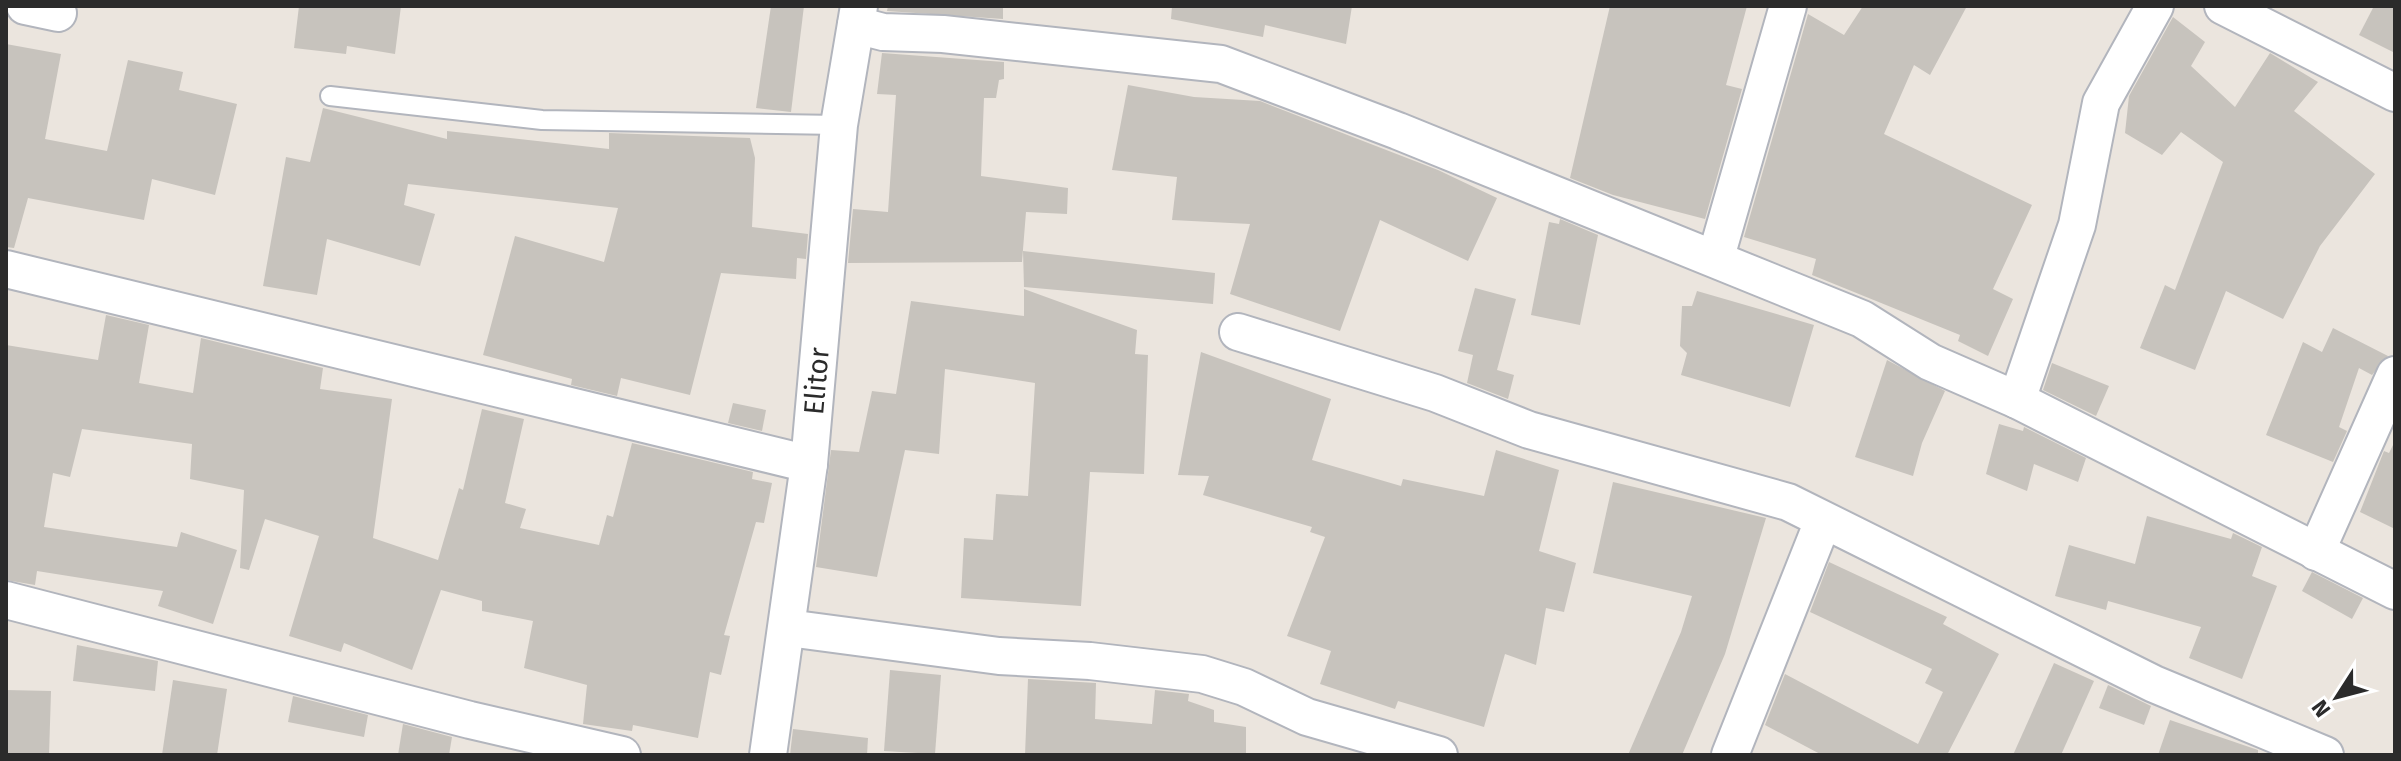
<svg xmlns="http://www.w3.org/2000/svg" width="2401" height="761" viewBox="0 0 2401 761" font-family="'Fira Sans',sans-serif">
  <style>
    .building { fill: #c7c3bd }
    .lines { fill: none; stroke-linecap: round; stroke-linejoin: round }
    .service-casing { stroke: #b2b5bd; stroke-width: 22 }
    .minor-casing { stroke: #b2b5bd; stroke-width: 40 }
    .service { stroke: #fff; stroke-width: 18 }
    .minor { stroke: #fff; stroke-width: 36 }
    .labels { text-anchor: middle; stroke-width: 8; stroke-linejoin: round; paint-order: stroke }
    .street-label { font-size: 28px; fill: #2b2b2b; stroke: #fff }
  </style>
  <rect width="100%" height="100%" fill="#ebe5de"/>
  <g class="building">
    <path d="M299 6H401L395 54 347 46 346 54 294 48Z"/>
    <path d="M771 6H804L791 112 756 108Z"/>
    <path d="M888 6H1003V19L887 11Z"/>
    <path d="M1172 6H1352L1346 44 1265 25 1263 37 1171 19Z"/>
    <path d="M1610 6H1747L1726 85 1742 89 1705 219 1613 195 1570 178Z"/>
    <path d="M1863 6H1967L1930 75 1914 65 1884 134 2032 205 1993 289 2013 299 1988 356 1958 341 1960 335 1812 275 1816 259 1744 237 1808 14 1844 35Z"/>
    <path d="M2374 6H2395V53L2359 35Z"/>
    <path d="M2173 17 2205 42 2191 66 2235 107 2270 53 2318 82 2294 111 2375 174 2320 246 2283 319 2226 291 2195 370 2140 348 2165 285 2175 290 2223 162 2181 132 2162 155 2125 133 2129 96Z"/>
    <path d="M6 44 61 54 45 139 107 151 128 60 183 72 179 90 237 104 215 195 152 179 144 220 28 198 14 248 6 247Z"/>
    <path d="M882 53 1004 62V79L999 80 996 98H984L981 176 1068 188 1067 214 1026 212 1022 262 848 263 853 209 888 212 896 95 877 94Z"/>
    <path d="M1128 85 1194 97 1260 101 1438 170 1497 198 1468 261 1380 220 1340 331 1230 294 1250 224 1172 220 1177 177 1112 170Z"/>
    <path d="M323 108 447 139V131L609 149V133L750 138 755 158 752 227 808 234 806 259 797 258 796 279 721 273 690 395 621 378 617 396 571 385 572 379 483 355 515 236 604 262 618 208 408 184 404 205 435 214 420 266 327 239 317 295 263 286 286 157 310 162Z"/>
    <path d="M1560 219 1598 235 1580 325 1531 315 1549 222 1559 224Z"/>
    <path d="M1023 251 1215 273 1213 304 1024 287Z"/>
    <path d="M1475 288 1516 299 1497 370 1514 375 1508 399 1467 383 1473 355 1458 351Z"/>
    <path d="M1024 289 1137 330 1135 354 1148 355 1144 474 1090 472 1081 606 961 598 964 538 993 540 996 494 1028 496 1035 383 945 369 939 454 905 450 877 577 816 567 831 450 859 452 872 391 896 394 911 301 1024 316Z"/>
    <path d="M1697 291 1814 325 1790 407 1681 375 1687 353 1680 346 1682 306H1692Z"/>
    <path d="M106 315 149 325 139 383 193 393 201 338 323 368 320 389 392 399 373 538 438 560 459 488 463 490 482 409 524 419 505 503 526 509 520 528 599 545 607 515 613 517 632 443 753 472 752 479 772 483 764 523 756 522 724 635 730 636 721 675 710 672 698 738 633 725 632 731 583 724 587 685 524 668 533 621 482 611V601L441 590 412 670 344 643 341 652 289 636 319 536 265 519 249 570 240 568 244 490 190 479 192 444 82 429 70 477 53 473 44 527 177 547 181 532 237 550 213 624 158 606 163 591 37 571 35 585 6 580V345L98 360Z"/>
    <path d="M2333 328 2388 356 2372 375 2359 368 2339 427 2347 431 2333 462 2266 435 2303 342 2322 352Z"/>
    <path d="M1201 352 1331 399 1312 460 1401 486 1403 479 1484 496 1496 450 1559 470 1539 551 1576 563 1564 612 1546 608 1536 665 1505 654 1484 727 1398 701 1395 709 1320 684 1331 651 1287 636 1325 537 1310 532 1312 527 1203 495 1209 476 1178 475Z"/>
    <path d="M1887 360 1945 391 1922 443 1913 476 1855 457Z"/>
    <path d="M2052 363 2109 386 2096 416 2043 390Z"/>
    <path d="M733 403 766 410 762 431 728 423Z"/>
    <path d="M1999 424 2023 431 2024 427 2086 458 2078 482 2034 464 2027 491 1986 474Z"/>
    <path d="M2395 441V529L2360 512 2384 451 2389 453Z"/>
    <path d="M1613 482 1766 518 1725 654 1682 755H1628L1681 632 1692 596 1593 573Z"/>
    <path d="M2147 516 2231 539 2233 533 2262 547 2252 576 2277 586 2242 679 2189 658 2201 627 2108 601 2106 610 2055 596 2069 545 2135 564Z"/>
    <path d="M1829 562 1947 617 1943 624 1999 654 1947 755H1822L1765 725 1785 674 1918 744 1943 692 1925 683 1932 669 1810 612Z"/>
    <path d="M2312 572 2363 598 2352 619 2302 591Z"/>
    <path d="M77 645 158 661 155 691 73 681Z"/>
    <path d="M2054 663 2094 681 2061 755H2013Z"/>
    <path d="M890 670 941 675 935 754 884 751Z"/>
    <path d="M1028 679 1096 683 1095 719 1152 724 1155 690 1189 694 1188 701 1214 710V722L1246 727V755H1025Z"/>
    <path d="M173 680 227 689 217 755H162Z"/>
    <path d="M2108 685 2151 706 2144 725 2099 708Z"/>
    <path d="M6 690 51 691 49 755H6Z"/>
    <path d="M293 696 368 715 364 737 288 722Z"/>
    <path d="M2170 720 2258 750V755H2158Z"/>
    <path d="M403 724 452 737 449 755H398Z"/>
    <path d="M793 729 868 738 867 755H790Z"/>
  </g>
  <g class="lines">
    <g class="service-casing">
      <path id="service" d="M330 96 542 120 839 125"/>
    </g>
    <g class="minor-casing">
      <g id="minor">
        <path d="M25 6 58 13"/>
        <path d="M2223 6 2395 93"/>
        <path d="M856 25 883 32 943 34 1221 64 1398 131 1862 319 1930 362 2017 400 2395 591"/>
        <path d="M1716 257 1788 6"/>
        <path d="M6 269 809 464"/>
        <path d="M1238 332 1435 393 1529 430 1788 502 2154 684 2325 755"/>
        <path d="M2017 400 2077 225 2101 103 2155 6"/>
        <path d="M2316 552 2395 375"/>
        <path d="M6 600 470 720 622 755"/>
        <path d="M788 628 999 656 1090 661 1202 674 1244 687 1307 717 1439 755"/>
        <path d="M768 755 809 464 839 125 859 6"/>
        <path d="M1730 755 1823 521"/>
      </g>
    </g>
    <use href="#service" class="service"/>
    <use href="#minor" class="minor"/>
  </g>
  <g class="labels">
    <g class="street-label">
      <text transform="translate(816 381) rotate(-85)" y="10">Elitor</text>
    </g>
  </g>
  <rect width="2401" height="761" fill="none" stroke="#2b2b2b" stroke-width="16"/>
  <g transform="translate(2337 697) rotate(234)" stroke="#ffffff" stroke-width="6" paint-order="stroke">
  <path d="M0-6L14 30L0 20L-14 30Z" fill="#2b2b2b"/>
  <text y="-12" font-size="22" font-weight="bold" text-anchor="middle" fill="#2b2b2b">N</text>
  </g>
</svg>
